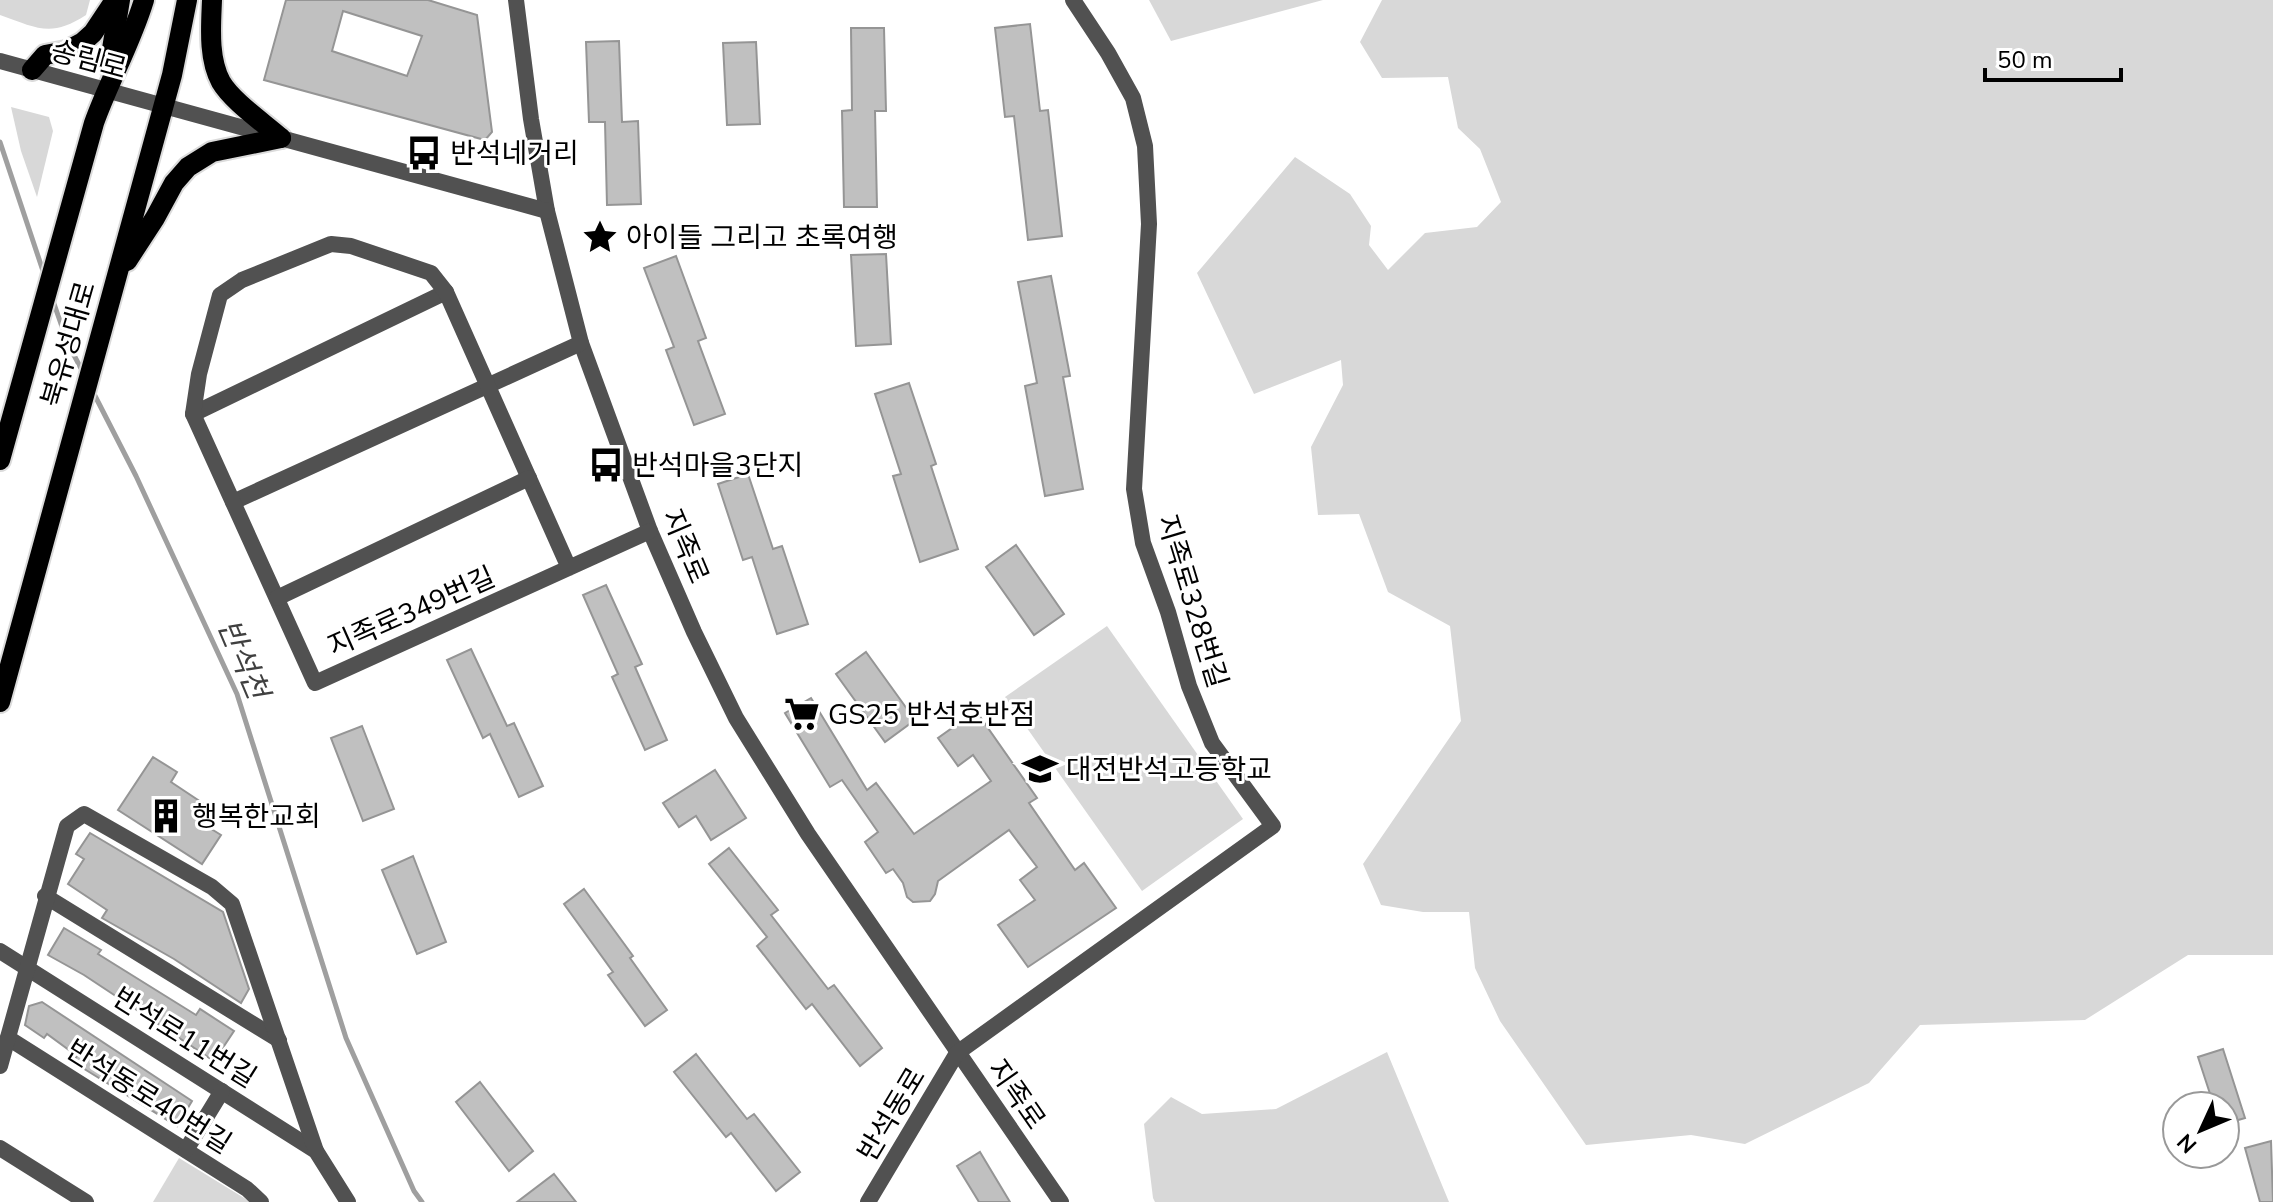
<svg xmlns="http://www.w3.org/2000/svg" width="2273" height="1202" viewBox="0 0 2273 1202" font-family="'Nunito Sans','Noto Sans KR',sans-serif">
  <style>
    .green { fill: #d8d8d8 }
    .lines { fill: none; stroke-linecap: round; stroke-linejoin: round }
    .stream { stroke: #9f9f9f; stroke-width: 5 }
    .building { fill: #c0c0c0; stroke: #959595; stroke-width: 2; fill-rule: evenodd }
    .primary-casing { stroke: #dbdbdb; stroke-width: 24 }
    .street { stroke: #515151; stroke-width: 16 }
    .primary { stroke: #000; stroke-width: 20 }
    .labels { text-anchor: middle; stroke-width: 6; stroke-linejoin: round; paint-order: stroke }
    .street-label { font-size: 28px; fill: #000; stroke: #fff }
    .poi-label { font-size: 28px; fill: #000; stroke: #fff; text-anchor: start }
    .water-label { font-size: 30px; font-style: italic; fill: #404040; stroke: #fff }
  </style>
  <rect width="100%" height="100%" fill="#fff"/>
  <g class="green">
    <path d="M0 0H90L86 15C51 38 37 28 0 15Z"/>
    <path d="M1149 0H1323L1171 41Z"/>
    <path d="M1382 0H2273V955H2188L2085 1020 1920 1025 1869 1083 1745 1144 1691 1135 1586 1145 1500 1021 1475 968 1469 912H1423L1381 905 1363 864 1461 721 1450 626 1388 592 1359 514 1318 515 1311 447 1343 385 1341 360 1254 394 1197 273 1295 157 1350 194 1371 226 1369 245 1388 270 1425 233 1477 227 1501 202 1480 149 1458 128 1448 77 1382 78 1360 42Z"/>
    <path d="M11 107 49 117 53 131 37 197 21 151Z"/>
    <path d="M1107 626 1243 819 1142 891 1005 697Z"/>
    <path d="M1387 1052 1449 1202H1155L1153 1198 1144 1124 1171 1097 1202 1114 1276 1109Z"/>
    <path d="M179 1158 249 1201 250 1202H153Z"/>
  </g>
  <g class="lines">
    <g class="stream">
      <path d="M0 142 44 274"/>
      <path d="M52 298 68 344 84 374"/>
      <path d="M92 390 136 476 237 694 346 1038 414 1191 422 1202"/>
    </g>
  </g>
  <g class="building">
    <path d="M286 0H428L477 15 492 132 485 140 264 80ZM343 11 422 36 407 76 332 51Z"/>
    <path d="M1030 24 1040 111 1048 110 1062 236 1028 240 1014 116 1005 117 995 28Z"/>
    <path d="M851 28H884L886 111H875L877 207H844L842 111 852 110Z"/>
    <path d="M619 41 622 122 638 121 641 204 607 205 605 122H589L586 42Z"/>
    <path d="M756 42 760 124 727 125 723 43Z"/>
    <path d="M886 254 891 344 856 346 851 255Z"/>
    <path d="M676 256 706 338 698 341 725 414 694 425 666 350 674 347 644 268Z"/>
    <path d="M1051 276 1070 376 1063 377 1083 489 1045 496 1025 386 1037 383 1018 282Z"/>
    <path d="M909 383 936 464 931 466 958 549 920 562 893 476 901 474 875 394Z"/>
    <path d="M748 474 773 549 782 546 808 624 777 634 752 557 743 560 718 484Z"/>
    <path d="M1016 545 1064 614 1034 635 986 567Z"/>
    <path d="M606 585 642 664 635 667 667 740 645 750 612 677 618 674 583 595Z"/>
    <path d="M471 649 507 726 514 723 543 786 519 797 490 734 483 738 447 660Z"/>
    <path d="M866 652 915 720 885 742 836 674Z"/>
    <path d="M811 698 867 790 876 783 914 834 991 781 973 755 958 766 938 738 976 711 1037 798 1029 803 1075 870 1084 863 1116 908 1028 967 998 925 1035 900 1020 880 1037 867 1009 830 938 881 935 894 930 901 913 902 907 897 903 883 893 869 886 873 865 842 878 832 842 780 830 787 785 713Z"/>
    <path d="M362 726 394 809 363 821 331 738Z"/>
    <path d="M153 757 177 772 171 782 210 808 200 822 221 835 202 864 118 810Z"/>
    <path d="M715 770 746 818 711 840 696 816 679 827 663 803Z"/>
    <path d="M90 833 223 912 249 989 241 1003 174 959 102 918 107 910 68 884 84 859 76 854Z"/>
    <path d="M729 848 778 910 771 915 828 989 834 985 882 1048 860 1066 812 1004 806 1009 757 946 767 937 709 864Z"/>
    <path d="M413 856 446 942 417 954 382 870Z"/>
    <path d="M584 889 633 956 630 958 667 1010 645 1026 608 975 613 972 564 904Z"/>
    <path d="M64 928 101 950 98 954 196 1015 200 1009 234 1031 214 1061 84 975 48 955Z"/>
    <path d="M42 1002 192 1101 177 1126 73 1062 77 1056 47 1034 44 1038 25 1025 29 1006Z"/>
    <path d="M2223 1049 2245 1118 2225 1124V1106H2214L2198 1057Z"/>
    <path d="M696 1054 747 1119 754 1114 800 1172 776 1191 731 1133 726 1137 674 1072Z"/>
    <path d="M480 1082 533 1151 509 1171 456 1102Z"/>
    <path d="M2271 1141 2273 1202H2260L2245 1148Z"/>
    <path d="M980 1152 1010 1202H979L957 1166Z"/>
    <path d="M554 1174 576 1202H517Z"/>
  </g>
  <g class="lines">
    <g class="primary-casing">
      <g id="primary">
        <path d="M212 0C211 26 208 58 221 82 232 101 264 123 281 138"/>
        <path d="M109 67 120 0"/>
        <path d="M32 70 45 55 66 51 83 42 93 33 115 0"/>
        <path d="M127 261 155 218 174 183 188 167 212 152 281 138"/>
        <path d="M0 460 94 123C109 81 131 43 144 0"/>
        <path d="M0 702 172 75 187 0"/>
      </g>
    </g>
    <g class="street">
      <path d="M516 0 531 119 547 211 581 343 650 531 694 632 736 718 808 834 1061 1202"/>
      <path d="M0 61 547 211"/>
      <path d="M193 414 446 292"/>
      <path d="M233 502 581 343"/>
      <path d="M569 568 446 292 431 273 351 246 331 244 242 280 220 295 199 374 193 414 315 683 650 531"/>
      <path d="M277 598 529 478"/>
      <path d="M45 896 279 1040"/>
      <path d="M0 951 316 1151 348 1202"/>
      <path d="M8 1038 247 1189 261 1202"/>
      <path d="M0 1066 67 826 84 814 212 887 232 904 316 1151"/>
      <path d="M0 1148 86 1202"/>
      <path d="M186 1150 222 1091"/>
      <path d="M868 1202 957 1053 1273 826 1212 743 1189 686 1168 612 1143 543 1134 489 1149 224 1145 146 1133 98 1108 53 1073 0"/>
    </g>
    <use href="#primary" class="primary"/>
  </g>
  <defs>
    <g id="bus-bare" transform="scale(2.76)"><path d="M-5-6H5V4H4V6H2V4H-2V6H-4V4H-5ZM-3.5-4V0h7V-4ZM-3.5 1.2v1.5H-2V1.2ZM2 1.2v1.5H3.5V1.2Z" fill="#000" stroke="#fff" stroke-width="2.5" paint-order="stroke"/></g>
    <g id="sight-bare" transform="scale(2.76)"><path d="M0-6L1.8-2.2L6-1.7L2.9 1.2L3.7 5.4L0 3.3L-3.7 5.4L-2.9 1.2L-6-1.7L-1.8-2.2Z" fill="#000" stroke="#fff" stroke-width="2.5" paint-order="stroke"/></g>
    <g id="supermarket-bare" transform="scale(2.76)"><path d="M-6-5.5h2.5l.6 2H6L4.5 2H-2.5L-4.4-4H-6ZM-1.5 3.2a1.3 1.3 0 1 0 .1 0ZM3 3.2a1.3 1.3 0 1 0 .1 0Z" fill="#000" stroke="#fff" stroke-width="2.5" paint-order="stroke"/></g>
    <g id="school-bare" transform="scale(2.76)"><path d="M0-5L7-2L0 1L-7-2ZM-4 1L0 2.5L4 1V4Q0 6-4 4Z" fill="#000" stroke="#fff" stroke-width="2.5" paint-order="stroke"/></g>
    <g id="building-bare" transform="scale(2.76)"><path d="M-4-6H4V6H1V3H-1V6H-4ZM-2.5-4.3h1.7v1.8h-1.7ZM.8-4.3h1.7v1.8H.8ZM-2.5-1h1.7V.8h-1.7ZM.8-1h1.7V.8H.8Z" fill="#000" stroke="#fff" stroke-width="2.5" paint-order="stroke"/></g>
  </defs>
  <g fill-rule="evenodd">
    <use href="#bus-bare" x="424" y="153"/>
    <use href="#sight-bare" x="600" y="237"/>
    <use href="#bus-bare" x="606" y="465"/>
    <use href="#supermarket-bare" x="802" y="714"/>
    <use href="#school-bare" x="1040" y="769"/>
    <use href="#building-bare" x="166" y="816"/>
  </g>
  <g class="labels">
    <g class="street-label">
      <text transform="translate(89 59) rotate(15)" y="10">송림로</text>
      <text transform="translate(68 344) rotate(-74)" y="10">북유성대로</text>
      <text transform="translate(686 546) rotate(67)" y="10">지족로</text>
      <text transform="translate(1193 601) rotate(73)" y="10">지족로328번길</text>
      <text transform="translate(411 611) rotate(-24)" y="10">지족로349번길</text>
      <text transform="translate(185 1037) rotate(32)" y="10">반석로11번길</text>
      <text transform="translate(1017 1094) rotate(55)" y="10">지족로</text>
      <text transform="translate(149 1096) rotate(32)" y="10">반석동로40번길</text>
      <text transform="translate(891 1114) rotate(-59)" y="10">반석동로</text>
    </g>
    <g class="poi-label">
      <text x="450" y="163">반석네거리</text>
      <text x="626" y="247">아이들 그리고 초록여행</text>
      <text x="632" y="475">반석마을3단지</text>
      <text x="828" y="724">GS25 반석호반점</text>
      <text x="1066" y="779">대전반석고등학교</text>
      <text x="192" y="826">행복한교회</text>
    </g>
    <g class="water-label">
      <text transform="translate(243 659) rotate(67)" y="10">반석천</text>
    </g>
  </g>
  <g transform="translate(2201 1130) rotate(226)"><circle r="38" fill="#ffffff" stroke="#999999" stroke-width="2"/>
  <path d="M0-6L14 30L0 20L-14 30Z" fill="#000000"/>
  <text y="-12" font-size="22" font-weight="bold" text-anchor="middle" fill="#000000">N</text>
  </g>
  <path d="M1985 68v12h136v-12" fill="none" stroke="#000000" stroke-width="4"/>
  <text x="1997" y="68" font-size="24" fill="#000000" stroke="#ffffff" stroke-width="6" paint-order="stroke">50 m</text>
</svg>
